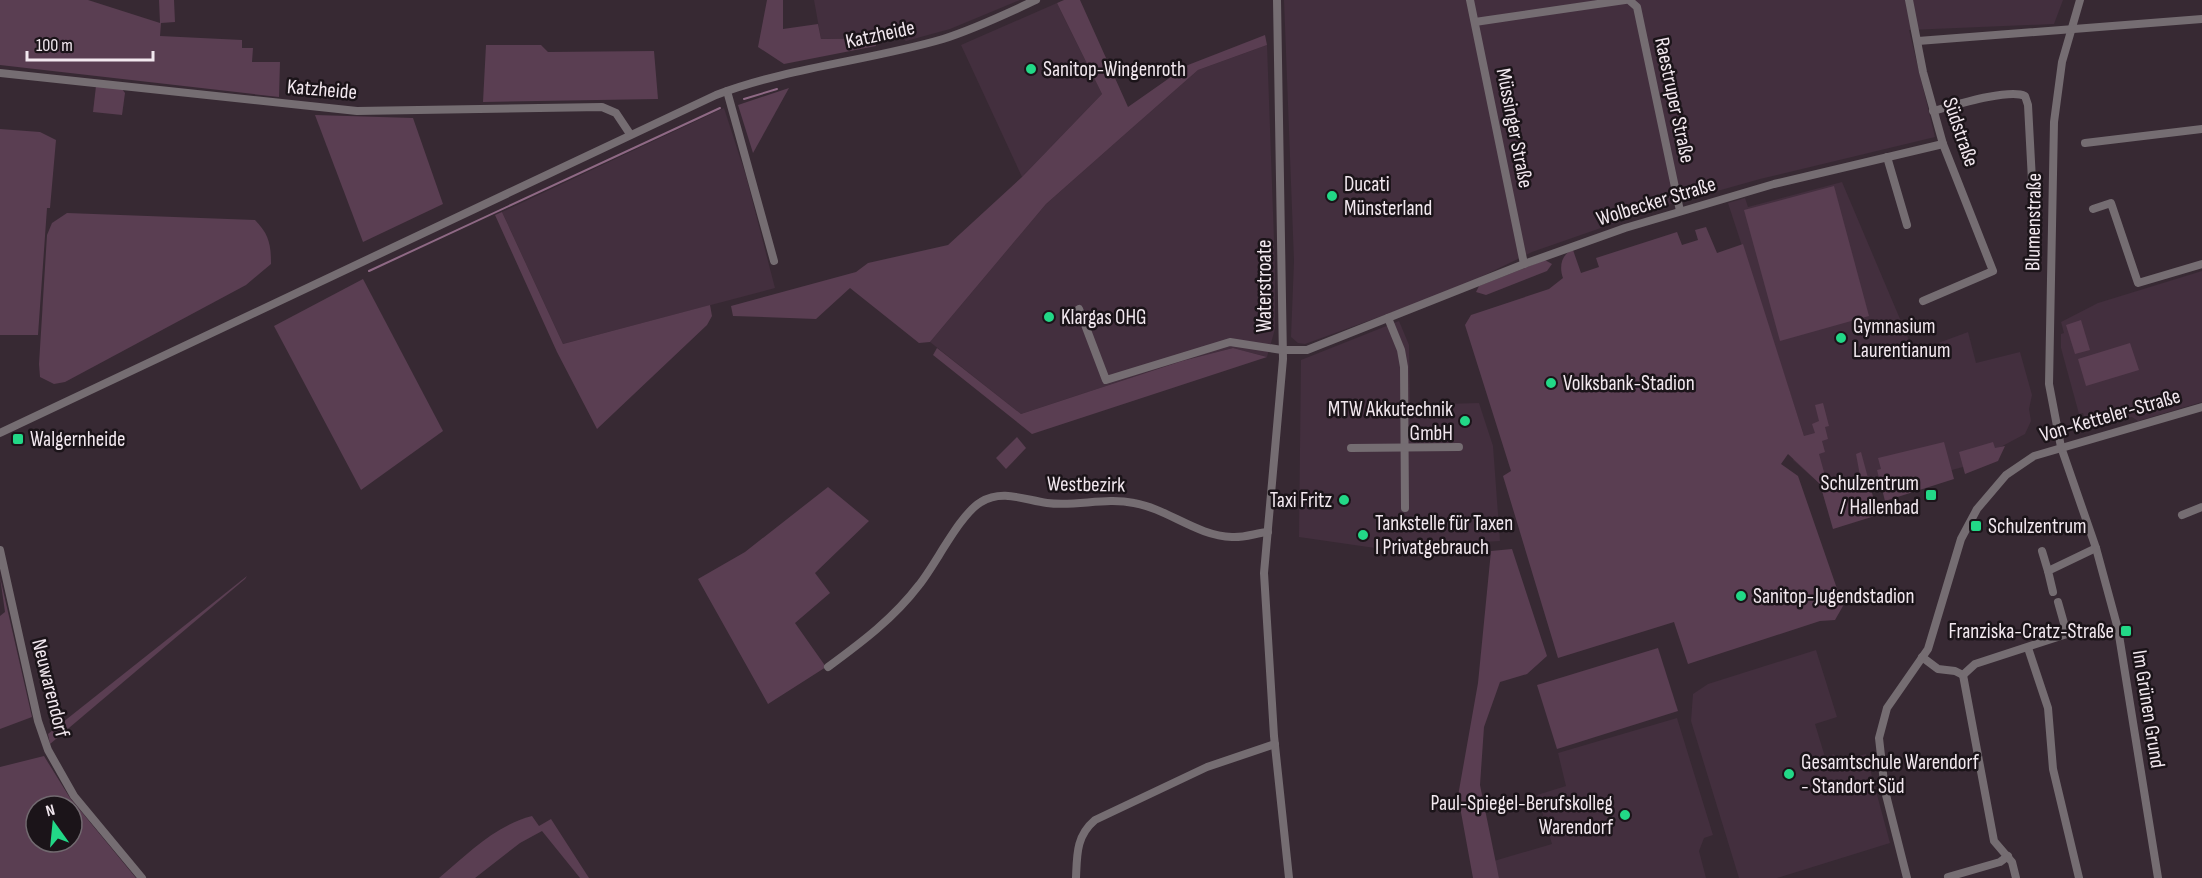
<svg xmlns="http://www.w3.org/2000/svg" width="2202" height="878" viewBox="0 0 2202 878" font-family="'Sofia Sans Condensed',sans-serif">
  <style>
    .built { fill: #432f3e }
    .green { fill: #5a3e52; fill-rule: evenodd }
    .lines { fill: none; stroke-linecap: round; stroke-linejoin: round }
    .stream { stroke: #8f6985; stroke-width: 2 }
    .minor { stroke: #756d72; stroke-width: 8 }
    .poi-dot { fill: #22d887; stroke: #1b1419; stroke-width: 2 }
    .labels { text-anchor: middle; stroke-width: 5; stroke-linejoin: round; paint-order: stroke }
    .street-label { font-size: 21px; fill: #f2e8ef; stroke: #1b1419 }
    .poi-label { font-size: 21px; fill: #f2e8ef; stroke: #1b1419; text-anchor: start }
  </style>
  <rect width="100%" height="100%" fill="#372933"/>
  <g class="built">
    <path d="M814 0H1020L950 29 906 41 900 36 821 39Z"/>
    <path d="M1284 0H2063L2054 24 1909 30 1935 137 1760 179 1664 206 1532 252 1456 289 1305 344 1298 343 1291 337 1294 261Z"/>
    <path d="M1057 3 1102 94 1022 177 961 45Z"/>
    <path d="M1267 45 1275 268V329L1267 357 1233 348 1182 361 1021 414 930 342 1046 204 1132 128 1198 70Z"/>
    <path d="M724 108 746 176 775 288 563 344 502 212Z"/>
    <path d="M1842 182 1914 352 1968 332 1976 363 2020 352 2032 395 2029 409 2031 421 2025 434 1963 467 1826 504 1820 484 1793 460 1806 442 1728 203 1745 198 1748 207Z"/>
    <path d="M2202 271V402L2138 421 2132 417 2086 424 2083 413 2079 414 2061 348V334L2064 333 2061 322 2098 303Z"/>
    <path d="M1399 321 1409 345 1410 405 1479 403 1493 446 1500 541 1375 548 1299 537 1301 360Z"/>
    <path d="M1816 650 1837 717 1815 724 1825 757 1834 754 1837 762 1866 754 1890 843 1777 878H1739L1691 721 1693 694 1708 684Z"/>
    <path d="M1677 718 1713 835 1704 838 1699 851 1706 878H1499L1494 861 1552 844 1537 795 1566 786 1558 753Z"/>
  </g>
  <g class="green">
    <path d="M0 0H88L160 23 159 0H174L175 22 161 23 160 36 242 40V48H253L252 62H280L279 97 0 65Z"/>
    <path d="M767 0H783V29L818 24 821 39 875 38 876 46 784 64 758 47Z"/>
    <path d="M1064 0H1080L1128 107 1188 65 1265 35 1267 45 1198 70 1132 128 1046 204 930 342 919 343 850 288 816 319 733 316 731 306 856 272 868 263 948 245 1022 177 1102 94 1057 3Z"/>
    <path d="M486 45H541L548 52 654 51 658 99 483 102Z"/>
    <path d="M96 86 122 89 125 93 122 115 93 112Z"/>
    <path d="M789 88 753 153 738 105Z"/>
    <path d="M315 115 413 118 443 204 363 242Z"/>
    <path d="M0 129 40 132 56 140 50 208H47L38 335H0Z"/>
    <path d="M1834 186 1869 316 1780 341 1744 210Z"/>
    <path d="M502 212 563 344 710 305 712 316 707 325 597 429 557 352 495 215Z"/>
    <path d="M67 213 255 220C269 234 271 245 271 264L246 285 65 382 54 384 40 377 39 364 47 235 52 223Z"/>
    <path d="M1706 227 1717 253 1743 244 1804 436 1815 433 1812 424 1819 421 1815 405 1823 403 1829 426 1825 427 1828 439 1822 441 1825 452 1819 454 1827 483 1845 479 1847 485 1861 481 1856 454 1861 452 1878 515 1833 529 1820 484 1788 454 1781 464 1798 476 1843 606 1835 620 1820 621 1688 664 1674 622 1558 658 1503 476 1511 471 1465 325 1471 315 1549 289 1563 278C1559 267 1561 254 1573 250L1581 273 1599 267 1596 258 1677 232 1682 245 1698 240 1695 230Z"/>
    <path d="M1545 260 1552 264 1547 271 1486 295 1476 292 1479 286Z"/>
    <path d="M363 279 443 431 361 490 274 326Z"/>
    <path d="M2081 320 2090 350 2075 354 2066 325Z"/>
    <path d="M2130 343 2139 370 2086 386 2078 359Z"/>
    <path d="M937 348 1021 414 1182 361 1233 348 1267 357 1032 434 933 355Z"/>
    <path d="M1017 437 1026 448 1006 469 996 458Z"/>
    <path d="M1944 442 1954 479 1885 501 1877 470 1881 469 1878 458Z"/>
    <path d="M1993 442 1995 448 2005 446 1998 461 1965 474 1959 452Z"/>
    <path d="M828 487 869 521 815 573 830 593 795 623 826 667 768 704 698 579 745 552Z"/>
    <path d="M1512 549 1547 656 1527 674 1500 682 1484 727 1480 785 1499 878H1473L1458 796 1478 683 1491 551Z"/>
    <path d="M247 576 245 579 50 744 48 734Z"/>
    <path d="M0 577 32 717 0 729V616L5 612Z"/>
    <path d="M1658 648 1678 711 1557 749 1537 685Z"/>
    <path d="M44 756 70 798 136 878H0V767ZM36 806H72V842H36Z"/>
    <path d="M532 816 539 826 551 819 589 878H580L542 831 520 843 475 878H439C469 853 494 826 532 816Z"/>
  </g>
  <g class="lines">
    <g class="stream">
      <path d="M744 99 777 89"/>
      <path d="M369 271 720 108"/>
    </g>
    <g class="minor">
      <path d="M1277 0 1283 359 1264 573 1274 736 1289 878"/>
      <path d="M1470 0 1524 264"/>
      <path d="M1629 0 1637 7 1680 211"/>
      <path d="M1909 0 1923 72 1943 144 1993 271 1923 301"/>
      <path d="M2080 0 2062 62 2054 122 2049 384 2061 447 2096 548 2118 629 2158 878"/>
      <path d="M1475 22 1625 0"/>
      <path d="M1918 41 2202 19"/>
      <path d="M0 73 357 111 602 107 616 113 630 134"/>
      <path d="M727 91 774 261"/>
      <path d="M1933 111C1952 106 2009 88 2025 96L2028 105 2035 237"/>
      <path d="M2085 143 2202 129"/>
      <path d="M1887 157 1907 225"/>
      <path d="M2093 209 2111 203 2138 283 2202 264"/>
      <path d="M1079 309 1106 380 1230 342 1282 350H1307L1524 264 1625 228 1774 184 1943 144"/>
      <path d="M1388 318 1401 350 1404 367 1405 508"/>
      <path d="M0 433 716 95C790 67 868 61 943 39 975 29 1006 14 1036 0"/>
      <path d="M1351 448 1459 447"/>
      <path d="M2182 515 2202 507"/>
      <path d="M0 550 38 721 48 750 74 796 142 878"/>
      <path d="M2042 551 2048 571"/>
      <path d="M2053 592 2048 571 2096 548"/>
      <path d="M2028 648 2048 708 2053 769 2079 878"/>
      <path d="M1922 657 1938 669 1955 671 1963 675"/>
      <path d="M828 667C862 642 894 618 919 585 936 564 960 514 981 502 1002 489 1025 500 1047 503 1076 507 1105 497 1134 503 1168 509 1197 536 1232 537 1244 538 1256 533 1268 532"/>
      <path d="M1963 675 1994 841 2012 862 2016 878"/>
      <path d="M1963 675 1975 664 2067 634 2058 602"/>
      <path d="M1948 877 2000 862 2008 856"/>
      <path d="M1076 878C1077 855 1076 836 1095 820L1207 767 1275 744"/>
      <path d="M1907 878 1885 791 1879 738 1887 708 1928 649 1961 539 1977 509 2006 475 2034 456 2202 407"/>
    </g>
  </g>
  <g class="poi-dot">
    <circle cx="1031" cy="69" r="6"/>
    <circle cx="1332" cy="196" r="6"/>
    <circle cx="1049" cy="317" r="6"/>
    <circle cx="1841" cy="338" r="6"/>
    <circle cx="1551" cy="383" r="6"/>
    <circle cx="1465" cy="421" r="6"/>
    <rect x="12" y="433" width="12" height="12" rx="3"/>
    <rect x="1925" y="489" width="12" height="12" rx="3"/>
    <circle cx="1344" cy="500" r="6"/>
    <rect x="1970" y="520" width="12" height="12" rx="3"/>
    <circle cx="1363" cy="535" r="6"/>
    <circle cx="1741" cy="596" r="6"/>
    <rect x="2120" y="625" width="12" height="12" rx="3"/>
    <circle cx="1789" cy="774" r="6"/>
    <circle cx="1625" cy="815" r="6"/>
  </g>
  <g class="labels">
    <g class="street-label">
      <text transform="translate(880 34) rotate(-12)" y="7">Katzheide</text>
      <text transform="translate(322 89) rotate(5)" y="7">Katzheide</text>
      <text transform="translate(1675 100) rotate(78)" y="7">Raestruper Straße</text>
      <text transform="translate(1515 128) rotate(79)" y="7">Müssinger Straße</text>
      <text transform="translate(1961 132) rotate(71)" y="7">Südstraße</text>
      <text transform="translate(1656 201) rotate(-17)" y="7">Wolbecker Straße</text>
      <text transform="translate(2033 222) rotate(-89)" y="7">Blumenstraße</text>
      <text transform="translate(1264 286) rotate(-90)" y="7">Waterstroate</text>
      <text transform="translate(2110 415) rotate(-16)" y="7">Von-Ketteler-Straße</text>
      <text transform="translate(1086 484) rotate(1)" y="7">Westbezirk</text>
      <text transform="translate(51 688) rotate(76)" y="7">Neuwarendorf</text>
      <text transform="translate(2149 709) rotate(81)" y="7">Im Grünen Grund</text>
    </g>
    <g class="poi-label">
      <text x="1043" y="76">Sanitop-Wingenroth</text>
      <text x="1344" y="191">Ducati<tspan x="1344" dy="24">Münsterland</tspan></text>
      <text x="1061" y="324">Klargas OHG</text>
      <text x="1853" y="333">Gymnasium<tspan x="1853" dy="24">Laurentianum</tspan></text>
      <text x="1563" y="390">Volksbank-Stadion</text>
      <text x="1453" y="416" text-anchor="end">MTW Akkutechnik<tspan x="1453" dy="24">GmbH</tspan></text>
      <text x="30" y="446">Walgernheide</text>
      <text x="1919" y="490" text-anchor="end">Schulzentrum<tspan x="1919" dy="24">/ Hallenbad</tspan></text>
      <text x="1332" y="507" text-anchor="end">Taxi Fritz</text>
      <text x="1375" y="530">Tankstelle für Taxen<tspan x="1375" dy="24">I Privatgebrauch</tspan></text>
      <text x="1988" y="533">Schulzentrum</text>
      <text x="1753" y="603">Sanitop-Jugendstadion</text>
      <text x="2114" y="638" text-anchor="end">Franziska-Cratz-Straße</text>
      <text x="1801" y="769">Gesamtschule Warendorf<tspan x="1801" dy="24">- Standort Süd</tspan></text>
      <text x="1613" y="810" text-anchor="end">Paul-Spiegel-Berufskolleg<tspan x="1613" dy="24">Warendorf</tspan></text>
    </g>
  </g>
  <g transform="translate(54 824) rotate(345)"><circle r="28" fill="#1b1419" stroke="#71696f" stroke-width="1.5"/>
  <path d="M0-4.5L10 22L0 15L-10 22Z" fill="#22d887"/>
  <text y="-9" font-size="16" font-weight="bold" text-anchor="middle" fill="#f2e8ef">N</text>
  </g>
  <path d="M27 51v9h126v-9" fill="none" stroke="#f2e8ef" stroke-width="3"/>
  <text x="36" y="51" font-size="18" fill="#f2e8ef" stroke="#1b1419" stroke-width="4.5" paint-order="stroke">100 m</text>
</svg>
